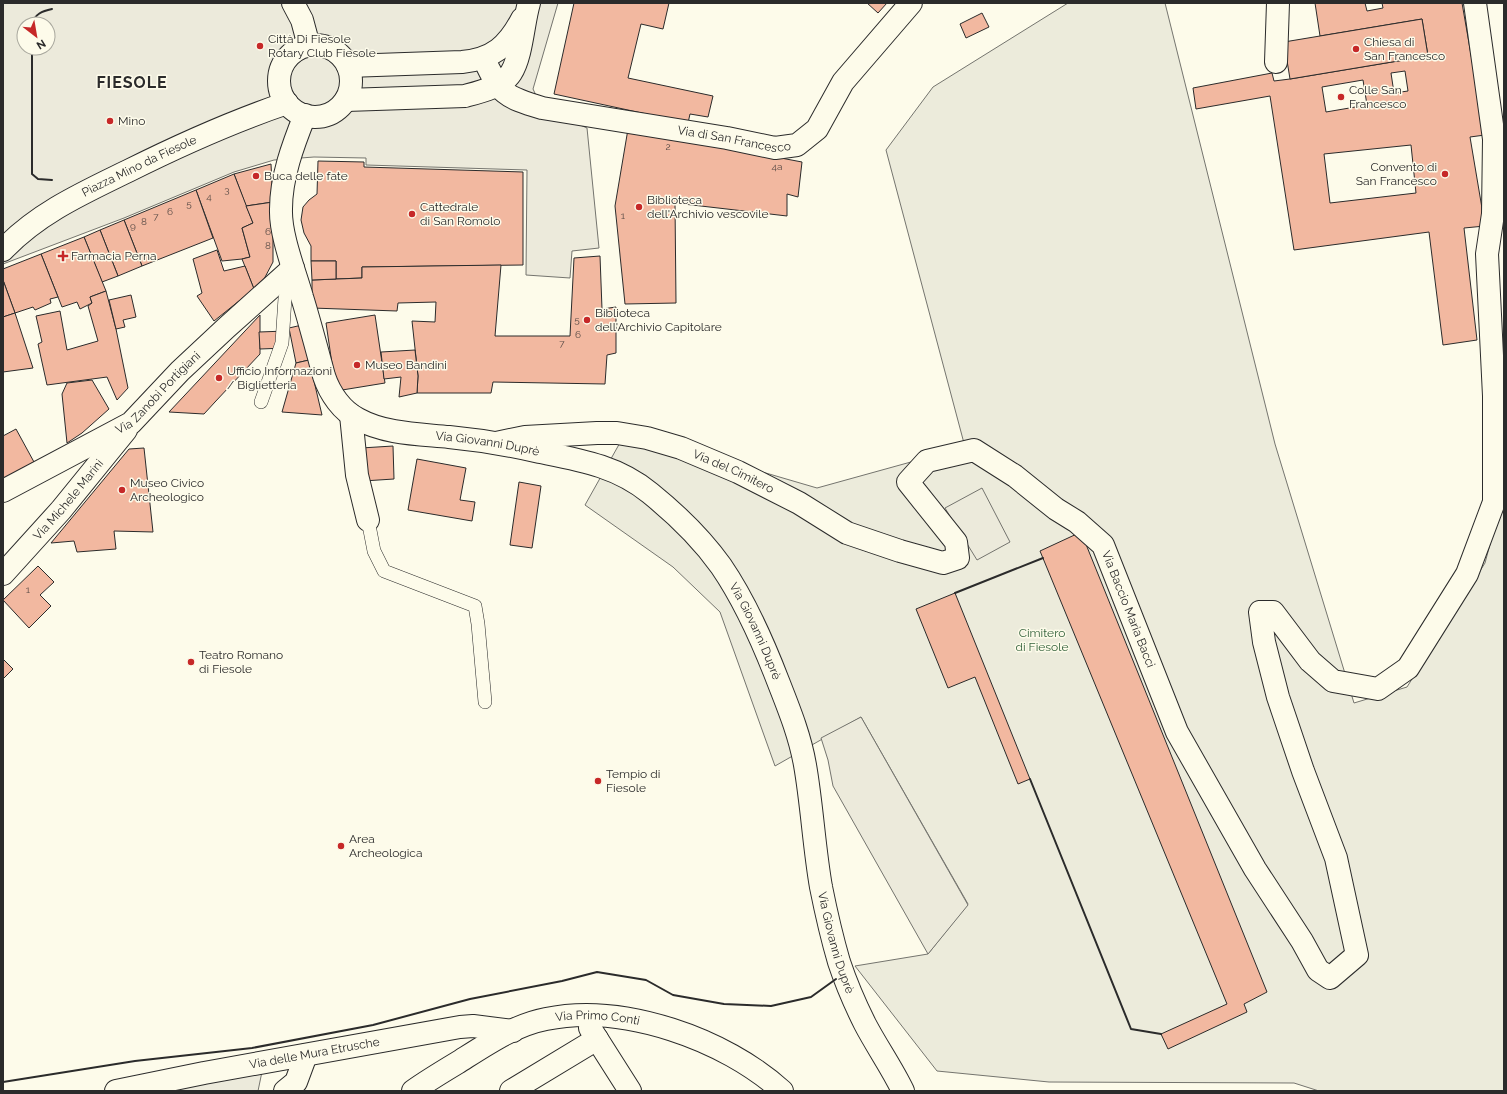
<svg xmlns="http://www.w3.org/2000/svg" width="1507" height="1094" viewBox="0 0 1507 1094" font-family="Raleway,sans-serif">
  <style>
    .green { fill: #ecebdb; stroke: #74746e }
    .parking { fill: #eceadb; stroke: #74746e; fill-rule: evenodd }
    .building { fill: #f2b8a0; stroke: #2b2b2b; fill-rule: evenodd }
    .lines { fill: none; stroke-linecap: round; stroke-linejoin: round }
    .lane-casing { stroke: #2b2b2b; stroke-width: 14 }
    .street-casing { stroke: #2b2b2b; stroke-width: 24 }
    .secondary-casing { stroke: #2b2b2b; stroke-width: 24 }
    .lane { stroke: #fdfbea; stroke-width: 13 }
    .street { stroke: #fdfbea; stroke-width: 22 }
    .secondary { stroke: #fdfbea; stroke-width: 22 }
    .wall { stroke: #2b2b2b; stroke-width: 2 }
    .poi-dot { fill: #c62828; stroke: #fdfbea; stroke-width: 1.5 }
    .labels { text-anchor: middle; stroke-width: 3; stroke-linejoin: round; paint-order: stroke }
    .number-label { font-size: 10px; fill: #5d4e48 }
    .poi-label { font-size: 12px; fill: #2b2b2b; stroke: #fdfbea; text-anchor: start }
    .street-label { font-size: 12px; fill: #2b2b2b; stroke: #fdfbea }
    .park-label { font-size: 12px; fill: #34623c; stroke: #fdfbea }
    .district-label { font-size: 16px; font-weight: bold; letter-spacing: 1px; fill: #2b2b2b; stroke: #fdfbea }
  </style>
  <rect width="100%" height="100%" fill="#fdfbea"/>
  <path class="green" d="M1068 3H1165L1275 444 1354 703 1407 687 1485 563 1504 492V1091H1319L1294 1083 1049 1082 937 1071 855 966 928 954 968 904 861 717 775 766 720 612 673 567 585 505 626 432 817 488 965 447 886 150 933 87Z"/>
  <g class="parking">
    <path d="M3 3H558L533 89 542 108 587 128 599 248 572 251 570 278 526 275 527 170 366 165V158L314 157 274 160 234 172 124 218 3 264ZM24 24H48V48H24Z"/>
    <path d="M982 488 1010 542 977 560 945 508Z"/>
    <path d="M861 717 968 905 928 954 833 786 828 760 821 738Z"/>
    <path d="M264 1062 258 1091H122Z"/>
  </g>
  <g class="building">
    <path d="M574 3H669L663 29 641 24 628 78 713 96 708 117 690 114 688 123 554 94Z"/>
    <path d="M867 3H887L878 13Z"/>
    <path d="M1315 3H1365L1367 11 1383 8 1382 3H1462L1485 135 1470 137 1485 226 1464 228 1477 340 1443 345 1429 232 1294 250 1270 96 1196 109 1193 88 1272 73 1274 81 1290 79 1428 56 1422 19 1320 36ZM1405 71 1408 91 1394 93 1391 73ZM1363 80 1367 105 1326 112 1322 87ZM1411 145 1416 193 1330 203 1324 154Z"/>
    <path d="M982 13 989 27 966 38 960 24Z"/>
    <path d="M1422 19 1428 56 1290 79 1284 42Z"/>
    <path d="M628 129 802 162 798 197 787 194V216L675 203 676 303 625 304 615 206Z"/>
    <path d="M318 161 364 162V167L523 172V265L362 267V278L336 279V261H311V246L304 233 301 220 303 207 309 200 317 194Z"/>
    <path d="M271 164 273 202 246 206 234 174Z"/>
    <path d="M234 174 253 223 242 228 250 257 242 259 222 261 196 190Z"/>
    <path d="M196 190 213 238 142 266 124 220Z"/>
    <path d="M273 202V262L263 281 254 289 242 259 250 257 242 228 253 223 246 206Z"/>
    <path d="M124 220 142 266 118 276 100 230Z"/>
    <path d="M100 230 118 276 102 282 84 237Z"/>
    <path d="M84 237 106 291 90 297 92 303 80 309 77 302 62 307 41 254Z"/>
    <path d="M217 250 224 271 245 266 254 289 214 321 197 296 202 293 193 259Z"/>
    <path d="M41 254 58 297 50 299 51 303 35 310 33 307 15 313 3 280V269Z"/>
    <path d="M600 256 602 309 616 307V353L607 355 605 384 493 382 491 393H417L418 376 412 321 435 322 436 302 398 303 397 311 312 308V280L362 278V267L501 265 495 336H570L574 258Z"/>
    <path d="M311 261H336V279L312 280Z"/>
    <path d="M3 280 15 313 3 317Z"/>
    <path d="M106 291 116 329 128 388 117 400 107 377 47 385 38 344 42 342 36 316 60 311 67 350 98 341 88 306 92 303 90 297Z"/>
    <path d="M131 295 136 317 123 320 125 327 116 329 109 300Z"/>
    <path d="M15 313 33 368 3 372V317Z"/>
    <path d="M260 315V354L215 402 204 414 169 412Z"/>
    <path d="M375 315 385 383 336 391 326 323Z"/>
    <path d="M302 325 309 360 296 363 289 328Z"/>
    <path d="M286 331V348L260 349 259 332Z"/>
    <path d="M415 350 418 376 417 393 399 397 401 377 384 379 381 352Z"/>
    <path d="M309 360 322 415 282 412 296 363Z"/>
    <path d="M92 380 109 409 82 433 67 443 62 394 67 383Z"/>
    <path d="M16 429 34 462 3 479V436Z"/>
    <path d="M393 446 394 479 363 481 361 448Z"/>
    <path d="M144 448 153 532 114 531 116 549 77 552 74 541 51 543 129 449Z"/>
    <path d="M417 459 466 468 460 500 475 502 472 521 408 510Z"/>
    <path d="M519 482 541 486 532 548 510 545Z"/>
    <path d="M1081 532 1267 992 1244 1004 1247 1012 1168 1049 1161 1034 1227 1004 1040 551Z"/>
    <path d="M38 566 54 582 40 595 51 606 29 628 3 600Z"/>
    <path d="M955 593 1030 779 1018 784 975 677 948 688 916 609Z"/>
    <path d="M3 659 13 669 3 679Z"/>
  </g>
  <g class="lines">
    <g class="lane-casing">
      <g id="lane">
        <path d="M261 402 282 343 285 298 289 290 299 286"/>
        <path d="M368 520 374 551 384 571 475 606 478 624 485 702"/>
      </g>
    </g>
    <g class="street-casing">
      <g id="street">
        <path d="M293 3 302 20 309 46"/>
        <path id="s1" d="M484 59C500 94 505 97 542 108L727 138 775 148 797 145 817 129 843 82 911 3"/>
        <path d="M1276 62 1278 3"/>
        <path d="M351 415 357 475 368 520"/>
        <path id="s2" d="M496 443 525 437 597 433H617L647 438 681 448 738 472 799 503 847 533 900 551 943 563 958 558 956 542 908 482 927 461 974 450 1015 476 1056 509 1077 522 1103 545 1177 732 1255 869 1302 941 1318 970 1330 978 1357 955 1336 858 1303 771 1278 697 1264 642 1260 612H1273L1310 661 1333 681 1378 689 1408 668 1467 574 1494 502V396L1487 254 1493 214 1494 139 1475 3"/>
        <path id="s3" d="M3 491 131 423 180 371 226 328 293 268"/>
        <path id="s4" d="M3 574 61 510 126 430"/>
        <path d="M590 1028 630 1091"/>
        <path id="s5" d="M116 1091 204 1073 460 1027 473 1026 513 1031"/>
        <path d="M285 1091 296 1082 306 1055"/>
        <path d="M511 1091 597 1039"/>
      </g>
    </g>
    <g class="secondary-casing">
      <g id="secondary">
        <circle cx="315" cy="81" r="36"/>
        <path d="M348 66 462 62C493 59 508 46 522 19"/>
        <path d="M346 100 465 96C480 92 502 87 511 73 522 56 523 23 529 3"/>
        <path id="s6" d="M305 115C293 145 281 177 281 209 280 235 295 272 302 297 310 323 317 350 324 376 330 394 342 411 358 419 385 434 419 434 449 437 480 440 510 445 540 452 580 460 617 466 650 493 676 514 701 538 721 566 745 601 763 642 778 681 789 709 800 736 805 765 812 805 814 847 821 887 826 912 832 938 839 962 846 983 855 1004 865 1024 877 1047 892 1068 903 1091"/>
        <path id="s7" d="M3 250C38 213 83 193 128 171 180 145 231 122 287 103"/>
        <path id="s8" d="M413 1091C427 1081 442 1072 457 1063 484 1046 514 1025 546 1019 623 1003 725 1039 782 1091"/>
      </g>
    </g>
    <use href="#lane" class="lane"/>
    <use href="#street" class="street"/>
    <use href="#secondary" class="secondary"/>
    <g class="wall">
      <path d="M32 24C35 14 42 11 52 9"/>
      <path d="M32 48V174L38 179 52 180"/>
      <path d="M955 593 1043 558"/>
      <path d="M1030 779 1131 1029 1161 1034"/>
      <path d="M3 1082 135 1061 252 1048 373 1025 470 999 562 981 597 972 646 980 673 995 724 1004 771 1006 811 997 836 979"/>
    </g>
  </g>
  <g class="poi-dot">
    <circle cx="260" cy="46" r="4"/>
    <circle cx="1356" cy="49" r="4"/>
    <circle cx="1341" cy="97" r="4"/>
    <circle cx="110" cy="121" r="4"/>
    <circle cx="1445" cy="174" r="4"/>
    <circle cx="256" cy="176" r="4"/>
    <circle cx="639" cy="207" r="4"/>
    <circle cx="412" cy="214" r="4"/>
    <path d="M61 250h4v4h4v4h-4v4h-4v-4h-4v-4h4z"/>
    <circle cx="587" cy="320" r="4"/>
    <circle cx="357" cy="365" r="4"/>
    <circle cx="219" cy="378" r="4"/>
    <circle cx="122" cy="490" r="4"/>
    <circle cx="191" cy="662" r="4"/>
    <circle cx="598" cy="781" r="4"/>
    <circle cx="341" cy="846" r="4"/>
  </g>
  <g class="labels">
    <g class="number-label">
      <text x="668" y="150">2</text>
      <text x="777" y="170">4a</text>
      <text x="227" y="193">3</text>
      <text x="209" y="200">4</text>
      <text x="189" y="207">5</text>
      <text x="170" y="215">6</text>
      <text x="623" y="219">1</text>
      <text x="156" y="220">7</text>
      <text x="144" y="225">8</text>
      <text x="133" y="229">9</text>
      <text x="268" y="235">6</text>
      <text x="268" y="249">8</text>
      <text x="577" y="323">5</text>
      <text x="578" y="338">6</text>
      <text x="562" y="347">7</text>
      <text x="28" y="593">1</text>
    </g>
    <g class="poi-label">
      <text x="268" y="43">Città Di Fiesole<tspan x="268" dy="14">Rotary Club Fiesole</tspan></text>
      <text x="1364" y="46">Chiesa di<tspan x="1364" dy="14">San Francesco</tspan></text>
      <text x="1349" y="94">Colle San<tspan x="1349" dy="14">Francesco</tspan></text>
      <text x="118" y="125">Mino</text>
      <text x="1437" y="171" text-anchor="end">Convento di<tspan x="1437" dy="14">San Francesco</tspan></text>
      <text x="264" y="180">Buca delle fate</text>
      <text x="647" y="204">Biblioteca<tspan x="647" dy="14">dell'Archivio vescovile</tspan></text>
      <text x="420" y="211">Cattedrale<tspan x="420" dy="14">di San Romolo</tspan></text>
      <text x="71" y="260">Farmacia Perna</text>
      <text x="595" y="317">Biblioteca<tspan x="595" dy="14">dell'Archivio Capitolare</tspan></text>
      <text x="365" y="369">Museo Bandini</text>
      <text x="227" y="375">Ufficio Informazioni<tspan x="227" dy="14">/ Biglietteria</tspan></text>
      <text x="130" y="487">Museo Civico<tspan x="130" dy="14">Archeologico</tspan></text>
      <text x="199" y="659">Teatro Romano<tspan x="199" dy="14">di Fiesole</tspan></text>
      <text x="606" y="778">Tempio di<tspan x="606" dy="14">Fiesole</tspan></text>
      <text x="349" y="843">Area<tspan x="349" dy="14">Archeologica</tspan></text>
    </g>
    <g class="street-label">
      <text dy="4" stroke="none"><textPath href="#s1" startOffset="275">Via di San Francesco</textPath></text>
      <text dy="4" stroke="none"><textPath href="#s7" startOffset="161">Piazza Mino da Fiesole</textPath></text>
      <text dy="4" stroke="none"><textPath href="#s3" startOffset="185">Via Zanobi Portigiani</textPath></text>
      <text dy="4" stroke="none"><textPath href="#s6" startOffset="459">Via Giovanni Duprè</textPath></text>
      <text dy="4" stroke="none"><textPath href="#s2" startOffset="245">Via del Cimitero</textPath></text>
      <text dy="4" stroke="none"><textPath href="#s4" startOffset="99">Via Michele Marini</textPath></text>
      <text dy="4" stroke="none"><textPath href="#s2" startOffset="890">Via Baccio Maria Bacci</textPath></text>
      <text dy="4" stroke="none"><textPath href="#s6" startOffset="807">Via Giovanni Duprè</textPath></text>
      <text dy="4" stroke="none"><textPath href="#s6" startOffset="1131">Via Giovanni Duprè</textPath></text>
      <text dy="4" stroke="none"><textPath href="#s8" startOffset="204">Via Primo Conti</textPath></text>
      <text dy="4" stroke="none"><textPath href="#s5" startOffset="202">Via delle Mura Etrusche</textPath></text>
    </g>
    <g class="park-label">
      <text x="1042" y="637">Cimitero<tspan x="1042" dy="14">di Fiesole</tspan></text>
    </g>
    <g class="district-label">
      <text x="132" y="88">FIESOLE</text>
    </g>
  </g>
  <rect width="1507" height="1094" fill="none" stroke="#2b2b2b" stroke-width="8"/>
  <g transform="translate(36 36) rotate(149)"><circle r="19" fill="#fdfbea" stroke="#a9a89e"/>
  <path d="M0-3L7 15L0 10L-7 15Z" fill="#c62828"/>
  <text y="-6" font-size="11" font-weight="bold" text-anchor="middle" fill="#2b2b2b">N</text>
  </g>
</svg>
